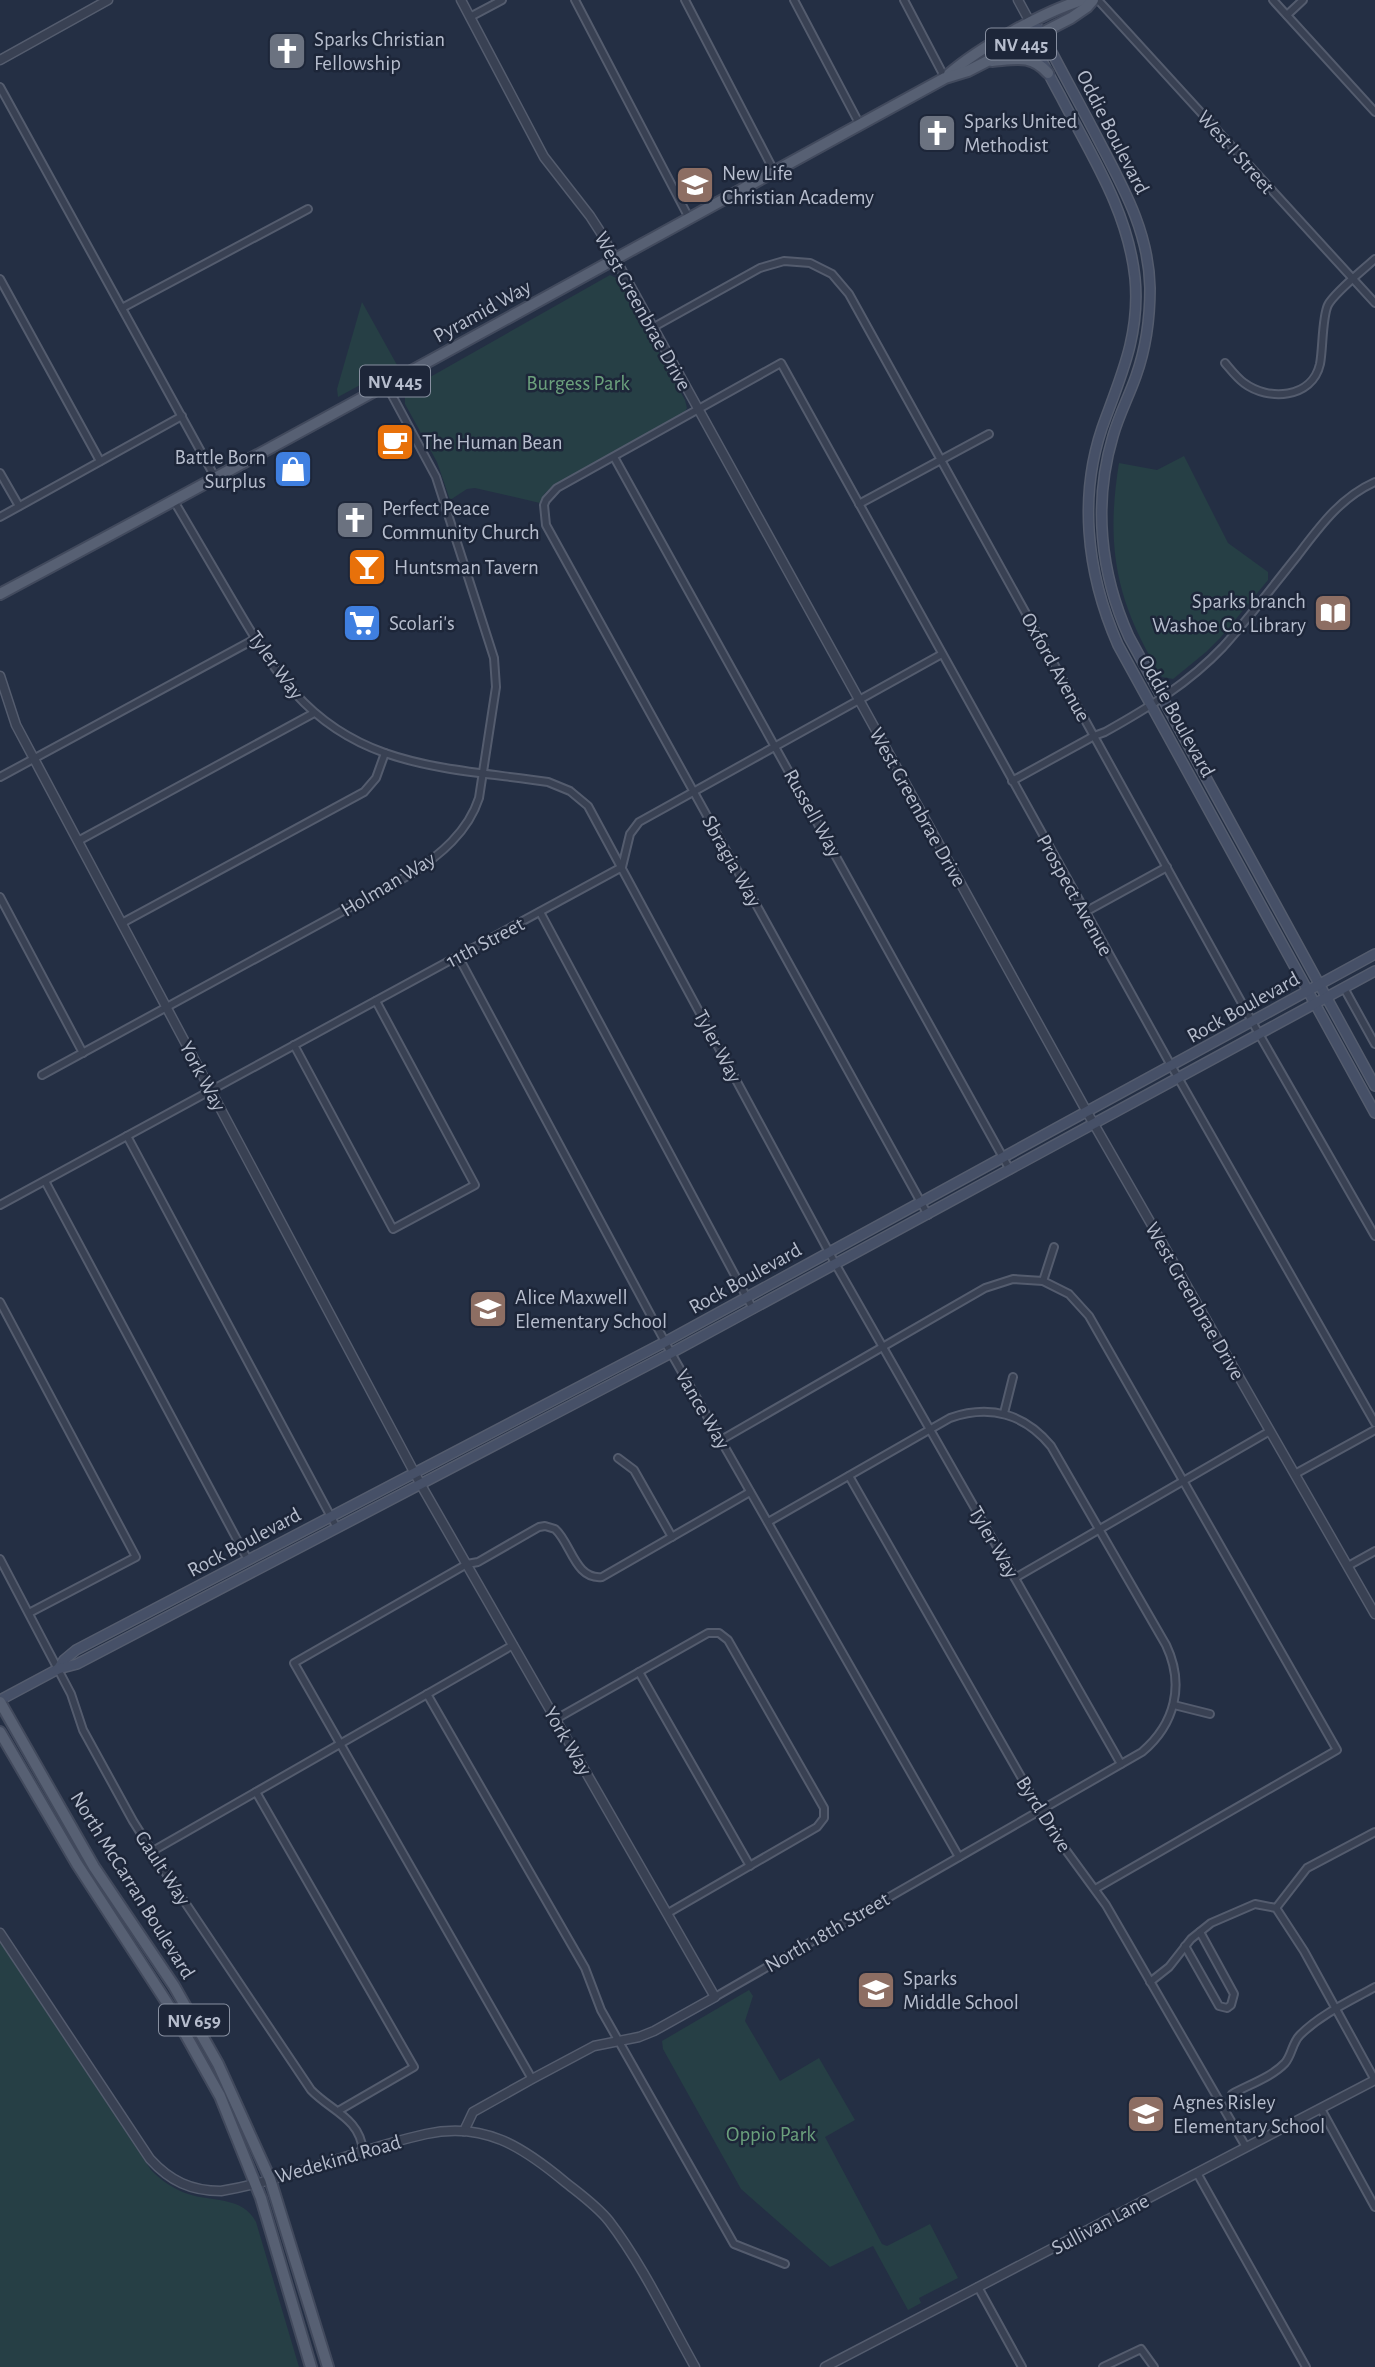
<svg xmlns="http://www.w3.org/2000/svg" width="1375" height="2367" viewBox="0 0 1375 2367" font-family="'Alegreya Sans',sans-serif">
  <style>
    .green { fill: #263f45 }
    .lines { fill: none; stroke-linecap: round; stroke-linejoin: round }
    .minor-casing { stroke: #545c6e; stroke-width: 10 }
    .tertiary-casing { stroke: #545c6e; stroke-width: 11 }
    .secondary-casing { stroke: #545c6e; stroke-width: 12 }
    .primary-casing { stroke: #424a5d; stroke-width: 14 }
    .minor { stroke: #394153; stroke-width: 6 }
    .tertiary { stroke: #394153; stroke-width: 8 }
    .secondary { stroke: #465067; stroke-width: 9 }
    .primary { stroke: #576073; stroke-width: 10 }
    .labels { text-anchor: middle; stroke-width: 5; stroke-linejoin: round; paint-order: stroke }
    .shield { fill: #1d2639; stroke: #8890a1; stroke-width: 2 }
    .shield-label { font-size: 19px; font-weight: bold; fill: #b6bdcd }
    .poi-label { font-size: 21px; fill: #b6bdcd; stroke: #1d2639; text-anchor: start }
    .street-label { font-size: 21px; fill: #b6bdcd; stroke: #1d2639 }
    .park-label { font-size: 21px; fill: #6ba07c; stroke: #1d2639 }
  </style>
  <rect width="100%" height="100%" fill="#242f44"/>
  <g class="green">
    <path d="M610 275 618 279 685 400 687 408 684 413 556 484 545 493 540 503 475 488 467 489 450 500 437 462 405 404V394L409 389Z"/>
    <path d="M362 302 397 365 338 397 337 389Z"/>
    <path d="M1184 456 1228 543 1268 572V580L1221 637 1206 652 1173 679 1162 677C1117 604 1105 549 1119 463L1157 470Z"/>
    <path d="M0 1942 151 2170C161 2180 173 2189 188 2194 211 2202 243 2196 256 2222L299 2367H0Z"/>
    <path d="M749 1990 753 1996 745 2021 780 2081 819 2058 855 2120 825 2137 882 2244 887 2246 930 2224 958 2278 919 2298 921 2303 908 2310 873 2246 830 2267 741 2189 663 2049 662 2041Z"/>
  </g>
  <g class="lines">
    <g class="minor-casing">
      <g id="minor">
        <path d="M575 0 689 218"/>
        <path d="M685 0 774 171"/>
        <path d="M794 0 860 125"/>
        <path d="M904 0 945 78"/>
        <path d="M1098 0 1375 303"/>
        <path d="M1273 0 1375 112"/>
        <path d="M1287 15 1303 0"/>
        <path d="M470 17 502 0"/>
        <path d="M0 87 216 479"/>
        <path d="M0 279 100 461"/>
        <path d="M122 308 308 209"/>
        <path d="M652 328 760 268 784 261 810 263 832 274 849 294 1259 1034 1375 1236"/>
        <path d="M1225 363C1231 370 1237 378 1244 383 1268 401 1312 399 1320 364 1323 349 1322 317 1328 305 1334 293 1364 269 1375 259"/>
        <path d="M614 457 1010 1170"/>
        <path d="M0 473 19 506"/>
        <path d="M174 501C194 535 214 569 234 603 274 671 306 725 385 753 436 771 495 774 548 782L570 791 588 806 836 1265 1121 1764"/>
        <path d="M859 504 989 434"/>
        <path d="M0 517 182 416"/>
        <path d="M0 777 255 639"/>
        <path d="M1012 781 1094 736 1105 732C1148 708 1189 683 1223 647 1249 618 1273 586 1298 555 1320 526 1341 497 1375 482"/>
        <path d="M78 841 314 713"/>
        <path d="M0 897 83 1053"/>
        <path d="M540 912 753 1309"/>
        <path d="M1085 912 1167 867"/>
        <path d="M122 923 364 792 376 778 385 753"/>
        <path d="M458 956 671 1353 959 1857"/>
        <path d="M1344 988 1375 1044"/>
        <path d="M294 1045 393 1229 475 1185 376 1001"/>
        <path d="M42 1075 411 874C440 855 468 832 479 798L496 687 494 658 436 477 387 386"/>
        <path d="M127 1136 337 1528"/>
        <path d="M45 1181 248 1560"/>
        <path d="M0 1205 622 867 630 834 639 822 942 654"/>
        <path d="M928 1215 546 525 544 505 546 500 557 488 781 363 1168 1060 1375 1423"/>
        <path d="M1043 1281 1054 1247"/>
        <path d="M0 1302 136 1557 29 1613"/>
        <path d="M1004 1413 1013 1377"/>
        <path d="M721 1440 985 1288 1013 1279 1043 1281 1069 1294 1089 1316 1337 1750 1095 1889"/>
        <path d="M618 1458 634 1470 672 1537"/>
        <path d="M1295 1474 1375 1430"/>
        <path d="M849 1476 1040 1810 1057 1838 1106 1905 1246 2147"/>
        <path d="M0 1559 71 1694 83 1730 133 1821 174 1886 311 2090C331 2111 360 2118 363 2151"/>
        <path d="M1348 1566 1375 1551"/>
        <path d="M1015 1578 1270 1431"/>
        <path d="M639 1672 750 1866"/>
        <path d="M427 1694 585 1968 601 2010 734 2244 785 2264"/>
        <path d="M1174 1705 1210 1714"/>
        <path d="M556 1719 708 1633H719L728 1640 824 1808V1818L817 1827 668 1913"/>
        <path d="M256 1792 414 2067 338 2111"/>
        <path d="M151 1852 513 1645"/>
        <path d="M1276 1908 1307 1868 1375 1832"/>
        <path d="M1185 1946 1219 2006 1227 2008 1231 2005 1234 1994 1200 1932"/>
        <path d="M1150 1982 1169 1967 1191 1939 1211 1923 1255 1904 1276 1908 1304 1951 1375 2080"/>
        <path d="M715 1997 1142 1752C1175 1724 1185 1685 1166 1645L1051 1446C1025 1414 990 1404 950 1418L768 1522"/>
        <path d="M532 2079 294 1663 467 1564 478 1562 539 1527 545 1526 555 1529C571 1543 575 1580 602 1577L750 1492"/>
        <path d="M1232 2094C1248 2085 1272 2077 1285 2063 1292 2055 1292 2043 1300 2035 1321 2014 1350 2001 1375 1987"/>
        <path d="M1321 2109 1375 2207"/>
        <path d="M1197 2173 1306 2367"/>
        <path d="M978 2287 1022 2367"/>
        <path d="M1103 2367 1141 2349 1154 2367"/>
      </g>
    </g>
    <g class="tertiary-casing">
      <g id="tertiary">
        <path d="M461 0 544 157 590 216 601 233 1087 1112 1375 1614"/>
        <path d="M1018 0 1031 24"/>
        <path d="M0 60 108 0"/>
        <path d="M0 676 16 725 421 1485 715 1997 654 2031 639 2037 594 2046 532 2079 473 2112 464 2131"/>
        <path d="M0 1933 150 2159C170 2181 191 2191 221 2191 291 2179 357 2149 426 2134 484 2121 523 2147 565 2182 580 2194 597 2206 609 2221 642 2264 668 2319 695 2367"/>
        <path d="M825 2367 1375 2080"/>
      </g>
    </g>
    <g class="secondary-casing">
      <g id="secondary">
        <path d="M1031 24C1029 41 1052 80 1061 97 1091 155 1128 211 1135 278 1140 330 1124 369 1106 417 1077 492 1086 572 1118 645L1375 1113"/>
        <path d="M1031 24 1039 29 1046 41C1063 74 1081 106 1098 139 1123 187 1149 232 1150 288 1150 318 1146 348 1136 376 1129 396 1119 415 1113 436 1093 503 1100 573 1129 637L1375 1086"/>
        <path d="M58 1669 64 1660 76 1650 665 1342 1375 954"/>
        <path d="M0 1700 58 1669 77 1664 671 1353 1375 971"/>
      </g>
    </g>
    <g class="primary-casing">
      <g id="primary">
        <path d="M992 61C1016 59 1031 54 1048 73"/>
        <path d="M949 74C980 47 1042 13 1082 0"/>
        <path d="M0 594C317 425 630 250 945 78L968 71 1071 18 1087 7 1093 0"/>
        <path d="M0 1702 94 1867 174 1986 218 2064 270 2179 328 2367"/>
        <path d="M0 1732 77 1864 173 2012 220 2096 261 2198 311 2367"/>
      </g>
    </g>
    <use href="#minor" class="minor"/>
    <use href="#tertiary" class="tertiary"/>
    <use href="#secondary" class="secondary"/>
    <use href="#primary" class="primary"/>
  </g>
  <defs>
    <g id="church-square" transform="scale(2.0125)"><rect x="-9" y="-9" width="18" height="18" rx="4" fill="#6b7280" stroke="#1d2639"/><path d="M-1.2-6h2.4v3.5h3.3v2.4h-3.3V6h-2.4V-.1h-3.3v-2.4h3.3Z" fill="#fff"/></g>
    <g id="school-square" transform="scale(2.0125)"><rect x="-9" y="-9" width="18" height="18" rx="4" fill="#8d6e63" stroke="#1d2639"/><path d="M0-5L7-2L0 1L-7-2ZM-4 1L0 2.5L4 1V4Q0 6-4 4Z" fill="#fff"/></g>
    <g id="cafe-square" transform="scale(2.0125)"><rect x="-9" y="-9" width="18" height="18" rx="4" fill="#e8710a" stroke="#1d2639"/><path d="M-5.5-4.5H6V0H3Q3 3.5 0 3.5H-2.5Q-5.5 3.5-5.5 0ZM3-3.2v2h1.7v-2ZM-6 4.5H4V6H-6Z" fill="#fff"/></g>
    <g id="shop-square" transform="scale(2.0125)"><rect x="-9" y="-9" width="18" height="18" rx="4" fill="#3f7fe0" stroke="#1d2639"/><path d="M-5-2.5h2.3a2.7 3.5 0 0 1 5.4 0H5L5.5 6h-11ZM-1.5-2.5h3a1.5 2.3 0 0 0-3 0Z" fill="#fff"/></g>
    <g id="bar-square" transform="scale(2.0125)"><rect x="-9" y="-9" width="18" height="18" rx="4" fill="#e8710a" stroke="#1d2639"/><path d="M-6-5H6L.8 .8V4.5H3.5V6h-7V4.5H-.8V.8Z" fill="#fff"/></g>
    <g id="library-square" transform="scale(2.0125)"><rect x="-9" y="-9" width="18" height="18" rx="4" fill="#8d6e63" stroke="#1d2639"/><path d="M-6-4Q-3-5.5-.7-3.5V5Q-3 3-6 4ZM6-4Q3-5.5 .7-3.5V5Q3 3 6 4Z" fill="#fff"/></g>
    <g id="supermarket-square" transform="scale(2.0125)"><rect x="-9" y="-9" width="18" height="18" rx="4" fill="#3f7fe0" stroke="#1d2639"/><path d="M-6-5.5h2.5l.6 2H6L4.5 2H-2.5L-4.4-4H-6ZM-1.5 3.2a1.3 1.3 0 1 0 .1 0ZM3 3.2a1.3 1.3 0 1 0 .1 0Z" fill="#fff"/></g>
  </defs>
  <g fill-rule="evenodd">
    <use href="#church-square" x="287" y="51"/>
    <use href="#church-square" x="937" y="133"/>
    <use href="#school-square" x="695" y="185"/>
    <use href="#cafe-square" x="395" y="442"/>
    <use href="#shop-square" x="293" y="469"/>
    <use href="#church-square" x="355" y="520"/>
    <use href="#bar-square" x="367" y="567"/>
    <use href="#library-square" x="1333" y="613"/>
    <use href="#supermarket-square" x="362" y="623"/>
    <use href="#school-square" x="488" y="1309"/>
    <use href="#school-square" x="876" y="1990"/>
    <use href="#school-square" x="1146" y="2114"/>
  </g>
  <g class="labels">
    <g class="shield">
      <rect x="986" y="28.5" width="70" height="31" rx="5"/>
      <rect x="360" y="365.5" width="70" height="31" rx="5"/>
      <rect x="159" y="2004.5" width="70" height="31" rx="5"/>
    </g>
    <g class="shield-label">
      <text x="1021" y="51">NV 445</text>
      <text x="395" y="388">NV 445</text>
      <text x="194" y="2027">NV 659</text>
    </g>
    <g class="poi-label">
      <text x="314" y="46">Sparks Christian<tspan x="314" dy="24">Fellowship</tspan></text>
      <text x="964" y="128">Sparks United<tspan x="964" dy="24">Methodist</tspan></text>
      <text x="722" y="180">New Life<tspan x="722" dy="24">Christian Academy</tspan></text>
      <text x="422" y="449">The Human Bean</text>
      <text x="266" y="464" text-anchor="end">Battle Born<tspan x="266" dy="24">Surplus</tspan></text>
      <text x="382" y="515">Perfect Peace<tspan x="382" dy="24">Community Church</tspan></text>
      <text x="394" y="574">Huntsman Tavern</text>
      <text x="1306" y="608" text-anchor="end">Sparks branch<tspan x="1306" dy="24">Washoe Co. Library</tspan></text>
      <text x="389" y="630">Scolari's</text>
      <text x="515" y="1304">Alice Maxwell<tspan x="515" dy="24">Elementary School</tspan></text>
      <text x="903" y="1985">Sparks<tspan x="903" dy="24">Middle School</tspan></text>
      <text x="1173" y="2109">Agnes Risley<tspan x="1173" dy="24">Elementary School</tspan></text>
    </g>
    <g class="street-label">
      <text transform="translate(1113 132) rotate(63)" y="7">Oddie Boulevard</text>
      <text transform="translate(1236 152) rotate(48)" y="7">West I Street</text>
      <text transform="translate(482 311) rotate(-29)" y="7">Pyramid Way</text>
      <text transform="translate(643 311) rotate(61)" y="7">West Greenbrae Drive</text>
      <text transform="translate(276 665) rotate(54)" y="7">Tyler Way</text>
      <text transform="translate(1056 667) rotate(61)" y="7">Oxford Avenue</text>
      <text transform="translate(1177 716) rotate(61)" y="7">Oddie Boulevard</text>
      <text transform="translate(918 807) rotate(61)" y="7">West Greenbrae Drive</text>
      <text transform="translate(813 813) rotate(61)" y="7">Russell Way</text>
      <text transform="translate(732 861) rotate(61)" y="7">Sbragia Way</text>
      <text transform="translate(388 884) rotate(-31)" y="7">Holman Way</text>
      <text transform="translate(1075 895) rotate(61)" y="7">Prospect Avenue</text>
      <text transform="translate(485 942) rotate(-28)" y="7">11th Street</text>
      <text transform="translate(1243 1007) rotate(-29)" y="7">Rock Boulevard</text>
      <text transform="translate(718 1046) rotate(62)" y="7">Tyler Way</text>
      <text transform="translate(203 1076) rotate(62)" y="7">York Way</text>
      <text transform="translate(745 1278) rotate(-29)" y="7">Rock Boulevard</text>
      <text transform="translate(1195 1301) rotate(60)" y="7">West Greenbrae Drive</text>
      <text transform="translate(703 1409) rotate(60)" y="7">Vance Way</text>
      <text transform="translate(244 1542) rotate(-28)" y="7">Rock Boulevard</text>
      <text transform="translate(994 1542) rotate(60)" y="7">Tyler Way</text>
      <text transform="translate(568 1741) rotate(60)" y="7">York Way</text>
      <text transform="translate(1044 1814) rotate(58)" y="7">Byrd Drive</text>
      <text transform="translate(163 1868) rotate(57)" y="7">Gault Way</text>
      <text transform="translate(133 1885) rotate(58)" y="7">North McCarran Boulevard</text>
      <text transform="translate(827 1932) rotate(-30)" y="7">North 18th Street</text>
      <text transform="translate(338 2159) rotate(-16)" y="7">Wedekind Road</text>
      <text transform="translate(1100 2224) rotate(-28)" y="7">Sullivan Lane</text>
    </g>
    <g class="park-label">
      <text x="578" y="390">Burgess Park</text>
      <text x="771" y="2141">Oppio Park</text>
    </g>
  </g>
</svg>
